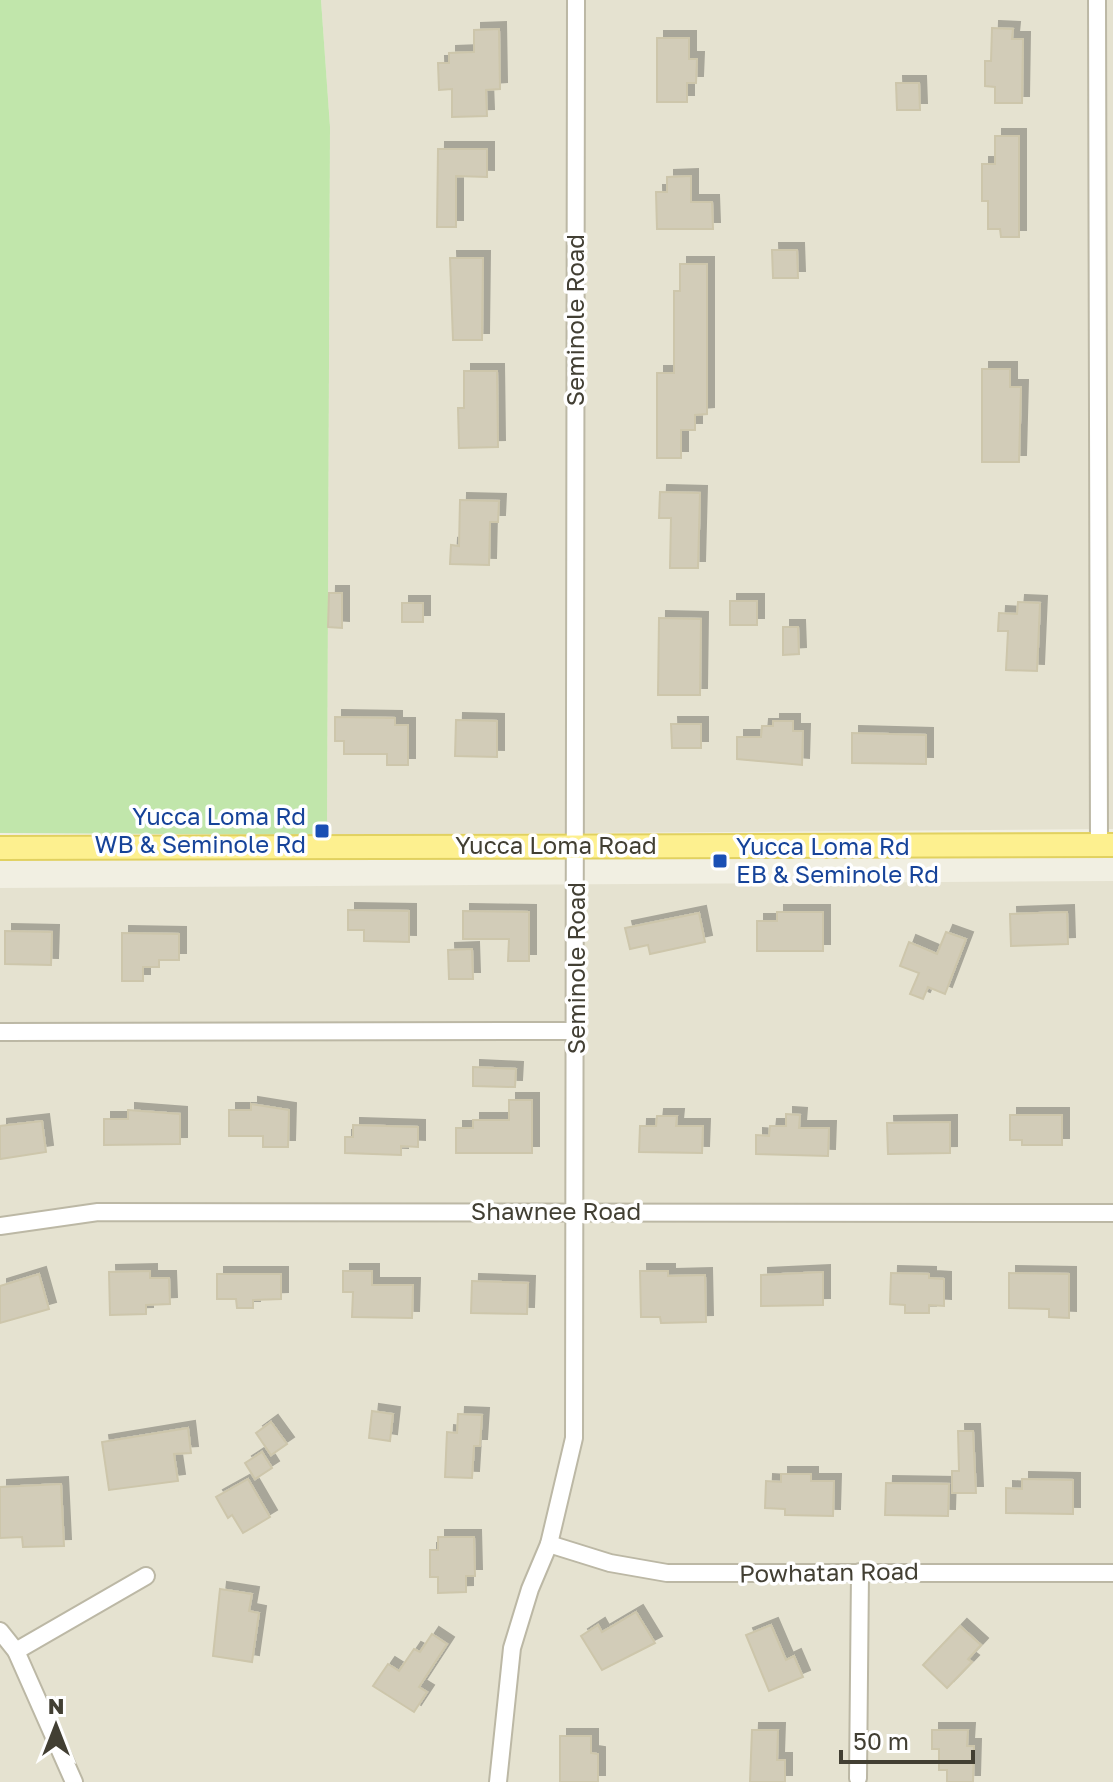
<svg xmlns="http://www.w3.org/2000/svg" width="1113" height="1782" viewBox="0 0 1113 1782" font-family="'Golos Text',sans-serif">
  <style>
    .residential { fill: #e5e2d0 }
    .green { fill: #c1e6ab }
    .building { fill: #d2ccb8; stroke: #cdc6ab; stroke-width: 2; filter: url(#shadow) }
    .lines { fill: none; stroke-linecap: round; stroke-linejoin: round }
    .minor-casing { stroke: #bcb8a5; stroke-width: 20 }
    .major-casing { stroke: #e1d160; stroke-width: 26 }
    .minor { stroke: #fff; stroke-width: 16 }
    .major { stroke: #fdf08f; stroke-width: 22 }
    .transit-dot { fill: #1a4fb4; stroke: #fff; stroke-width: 3 }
    .labels { text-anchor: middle; stroke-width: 7; stroke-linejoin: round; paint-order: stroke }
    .street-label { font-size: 24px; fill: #423f33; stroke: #fff }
    .transit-label { font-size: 24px; fill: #164399; stroke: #fff; text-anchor: end }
  </style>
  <defs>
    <filter id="shadow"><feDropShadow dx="7" dy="-7" stdDeviation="0" flood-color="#0004"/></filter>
  </defs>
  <rect width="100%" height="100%" fill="#f1efe2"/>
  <g class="residential">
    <path d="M321 0H1113V829L327 835 330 127Z"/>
    <path d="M1113 881V1782H0V888Z"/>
  </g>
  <path class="green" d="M0 0H321L330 127 327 835 0 833Z"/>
  <g class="building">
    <path d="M992 28 1013 29 1012 39H1023L1022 103H995V87L985 86V61H991Z"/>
    <path d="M499 29 500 89 486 90 487 116 452 117V89L439 90 438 63H449V53L474 52V30Z"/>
    <path d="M657 38H689V59H697L696 83H687V102H657Z"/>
    <path d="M896 83H919L920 110H897Z"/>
    <path d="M995 136H1019V237H1001L1000 229H988V201H982V164H995Z"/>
    <path d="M438 149H487V177L456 176V227H437Z"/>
    <path d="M691 176V202H712L713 229H657L656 192H667V177Z"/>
    <path d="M772 250H797L798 278H773Z"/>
    <path d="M450 258H483L482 340H453Z"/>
    <path d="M680 264H707V414L695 415V430H681V458H657V373H674V291H680Z"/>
    <path d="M982 369H1010V387H1021L1019 462H982Z"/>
    <path d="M464 371H497L498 447 459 448 458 408H464Z"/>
    <path d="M660 492 700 493 698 568H670L671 518H659Z"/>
    <path d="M460 500 499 501 498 522H490L489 565 450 564 451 545 459 546Z"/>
    <path d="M329 593H342V628L328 627Z"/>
    <rect x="730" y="601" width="27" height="24"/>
    <path d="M1018 602 1040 603 1037 671 1006 670 1008 631H998L999 613 1017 614Z"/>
    <rect x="402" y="603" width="21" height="19"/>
    <path d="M659 618 701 619 700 695H658Z"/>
    <path d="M783 627H798L799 654 783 655Z"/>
    <path d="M335 717 395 718V725H408V765H387V754H344V741H335Z"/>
    <path d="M456 720 497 721V757L455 756Z"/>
    <path d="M773 721H793V731H803L802 765 737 759V737H761L762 726H773Z"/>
    <path d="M671 724H701V748H672Z"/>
    <path d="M852 733 926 735V764L852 763Z"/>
    <path d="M348 910 409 911V942L364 941V930H348Z"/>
    <path d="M463 911 529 912V961H508L509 939H463Z"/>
    <path d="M777 912H823V951H757V921H777Z"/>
    <path d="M1067 912 1068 944 1011 946 1010 914Z"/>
    <path d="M699 913 705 942 650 954 648 945 630 949 625 928Z"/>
    <path d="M5 931 52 932 51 965 5 964Z"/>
    <path d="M946 932 966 939 945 994 928 987 923 999 910 994 919 973 900 966 909 942 937 954Z"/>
    <path d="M122 933 179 934V960H159V967H143V981H122Z"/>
    <path d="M472 949 473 979H449L448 950Z"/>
    <path d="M473 1067 516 1069 515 1087 473 1086Z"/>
    <path d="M509 1100H532V1153H456V1128H473V1120H509Z"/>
    <path d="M251 1104 289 1110 288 1147H263V1136H229V1110H251Z"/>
    <path d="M128 1110 180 1114V1144L104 1145V1119H128Z"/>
    <path d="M786 1114 800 1115 799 1128H829L828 1156 756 1154V1135L769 1136 770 1126H786Z"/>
    <path d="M1010 1115H1062V1145H1022V1140H1010Z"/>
    <path d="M657 1116H677L676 1126H703L702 1153 639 1152 640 1126H656Z"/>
    <path d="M42 1121 46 1152 0 1159V1126Z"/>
    <path d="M950 1122V1153L888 1154 887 1123Z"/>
    <path d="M353 1125 418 1127V1147L401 1146V1155L345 1153V1137H353Z"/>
    <path d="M150 1271V1278H169L170 1304 146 1305V1314L110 1315 109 1272Z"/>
    <path d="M343 1271H372V1285H413L412 1318 352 1317 353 1292H343Z"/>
    <path d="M640 1271H668V1276L705 1275 706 1322 661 1323 660 1317H641Z"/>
    <path d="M823 1272V1305L761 1306V1275Z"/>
    <path d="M891 1273 929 1274V1278L944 1279V1306L929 1305V1313H905V1305L890 1304Z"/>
    <path d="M1009 1273 1069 1274V1318L1049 1317V1309L1009 1308Z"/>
    <path d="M39 1274 49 1309 0 1323V1286Z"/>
    <path d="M217 1274H281V1299L253 1300V1308H237L236 1299H217Z"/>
    <path d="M472 1281 528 1283 527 1314 471 1313Z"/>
    <path d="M372 1411 393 1414 390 1441 369 1438Z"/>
    <path d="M458 1414 482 1415 480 1446H474L472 1478 445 1477 447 1432 457 1433Z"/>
    <path d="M271 1422 287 1444 271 1455 256 1433Z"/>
    <path d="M188 1428 191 1453 174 1454 178 1481 109 1490 102 1442Z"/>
    <path d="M958 1431H973L976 1493H952V1471H959Z"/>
    <path d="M262 1452 272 1468 255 1479 245 1463Z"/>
    <path d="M781 1474H811V1481H834L833 1516 785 1515V1509L765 1508 766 1481 781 1482Z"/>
    <path d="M248 1479 270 1517 243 1533 232 1515 228 1518 216 1497Z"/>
    <path d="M1022 1479 1073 1480V1514L1006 1513V1488L1022 1489Z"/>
    <path d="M886 1483 949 1484 948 1516 885 1515Z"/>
    <path d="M61 1484 64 1546 23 1547 22 1537 0 1538V1487Z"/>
    <path d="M438 1537H474L475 1576H466V1592L438 1593V1577H430V1550H438Z"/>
    <path d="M220 1589 252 1594 249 1611 259 1613 252 1662 213 1656Z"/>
    <path d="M636 1612 655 1643 602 1670 581 1636 598 1625 602 1632Z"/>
    <path d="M771 1625 786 1660 794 1656 803 1677 769 1691 746 1635Z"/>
    <path d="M960 1626 981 1645 968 1659 972 1662 947 1688 923 1665Z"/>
    <path d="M432 1634 447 1644 419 1687 427 1692 414 1712 373 1686 388 1664 399 1671 414 1649 420 1652Z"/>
    <path d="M752 1730H778L777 1760H785V1782H750Z"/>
    <path d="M932 1730H968L967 1746H974L973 1782H947V1770H939V1749H932Z"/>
    <path d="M560 1736H591V1753L598 1754V1782H560Z"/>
  </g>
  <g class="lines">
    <g class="minor-casing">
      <g id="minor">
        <path d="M1097 0 1099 845"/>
        <path d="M0 1032 576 1031"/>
        <path d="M0 1226 98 1212 1113 1213"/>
        <path d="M549 1544 610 1563 667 1573H1113"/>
        <path d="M0 1631 16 1651 74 1782"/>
        <path d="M16 1651 146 1576"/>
        <path d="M858 1778 860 1572"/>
        <path d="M498 1782 512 1648 530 1589 549 1544 574 1438 576 0"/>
      </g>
    </g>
    <g class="major-casing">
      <path id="major" d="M0 848 1113 845"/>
    </g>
    <use href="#minor" class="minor"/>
    <use href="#major" class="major"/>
  </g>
  <g class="transit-dot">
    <rect x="314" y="823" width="16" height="16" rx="4"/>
    <rect x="712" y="853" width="16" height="16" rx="4"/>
  </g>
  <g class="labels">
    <g class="street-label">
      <text transform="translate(576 320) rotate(-90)" y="8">Seminole Road</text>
      <text x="556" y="854">Yucca Loma Road</text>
      <text transform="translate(577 968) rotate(-90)" y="8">Seminole Road</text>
      <text x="556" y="1220">Shawnee Road</text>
      <text transform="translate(829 1573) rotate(-1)" y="8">Powhatan Road</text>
    </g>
    <g class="transit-label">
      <text x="306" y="825">Yucca Loma Rd<tspan x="306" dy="28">WB &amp; Seminole Rd</tspan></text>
      <text x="736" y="855" text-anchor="start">Yucca Loma Rd<tspan x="736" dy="28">EB &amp; Seminole Rd</tspan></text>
    </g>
  </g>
  <g transform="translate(56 1726)" stroke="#ffffff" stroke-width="6" paint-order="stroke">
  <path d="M0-6L14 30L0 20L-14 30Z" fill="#423f33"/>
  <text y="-12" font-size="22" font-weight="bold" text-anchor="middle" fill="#423f33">N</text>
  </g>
  <path d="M841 1750v12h132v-12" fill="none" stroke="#423f33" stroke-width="4"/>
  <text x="853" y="1750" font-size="24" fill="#423f33" stroke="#ffffff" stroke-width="6" paint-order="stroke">50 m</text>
</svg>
